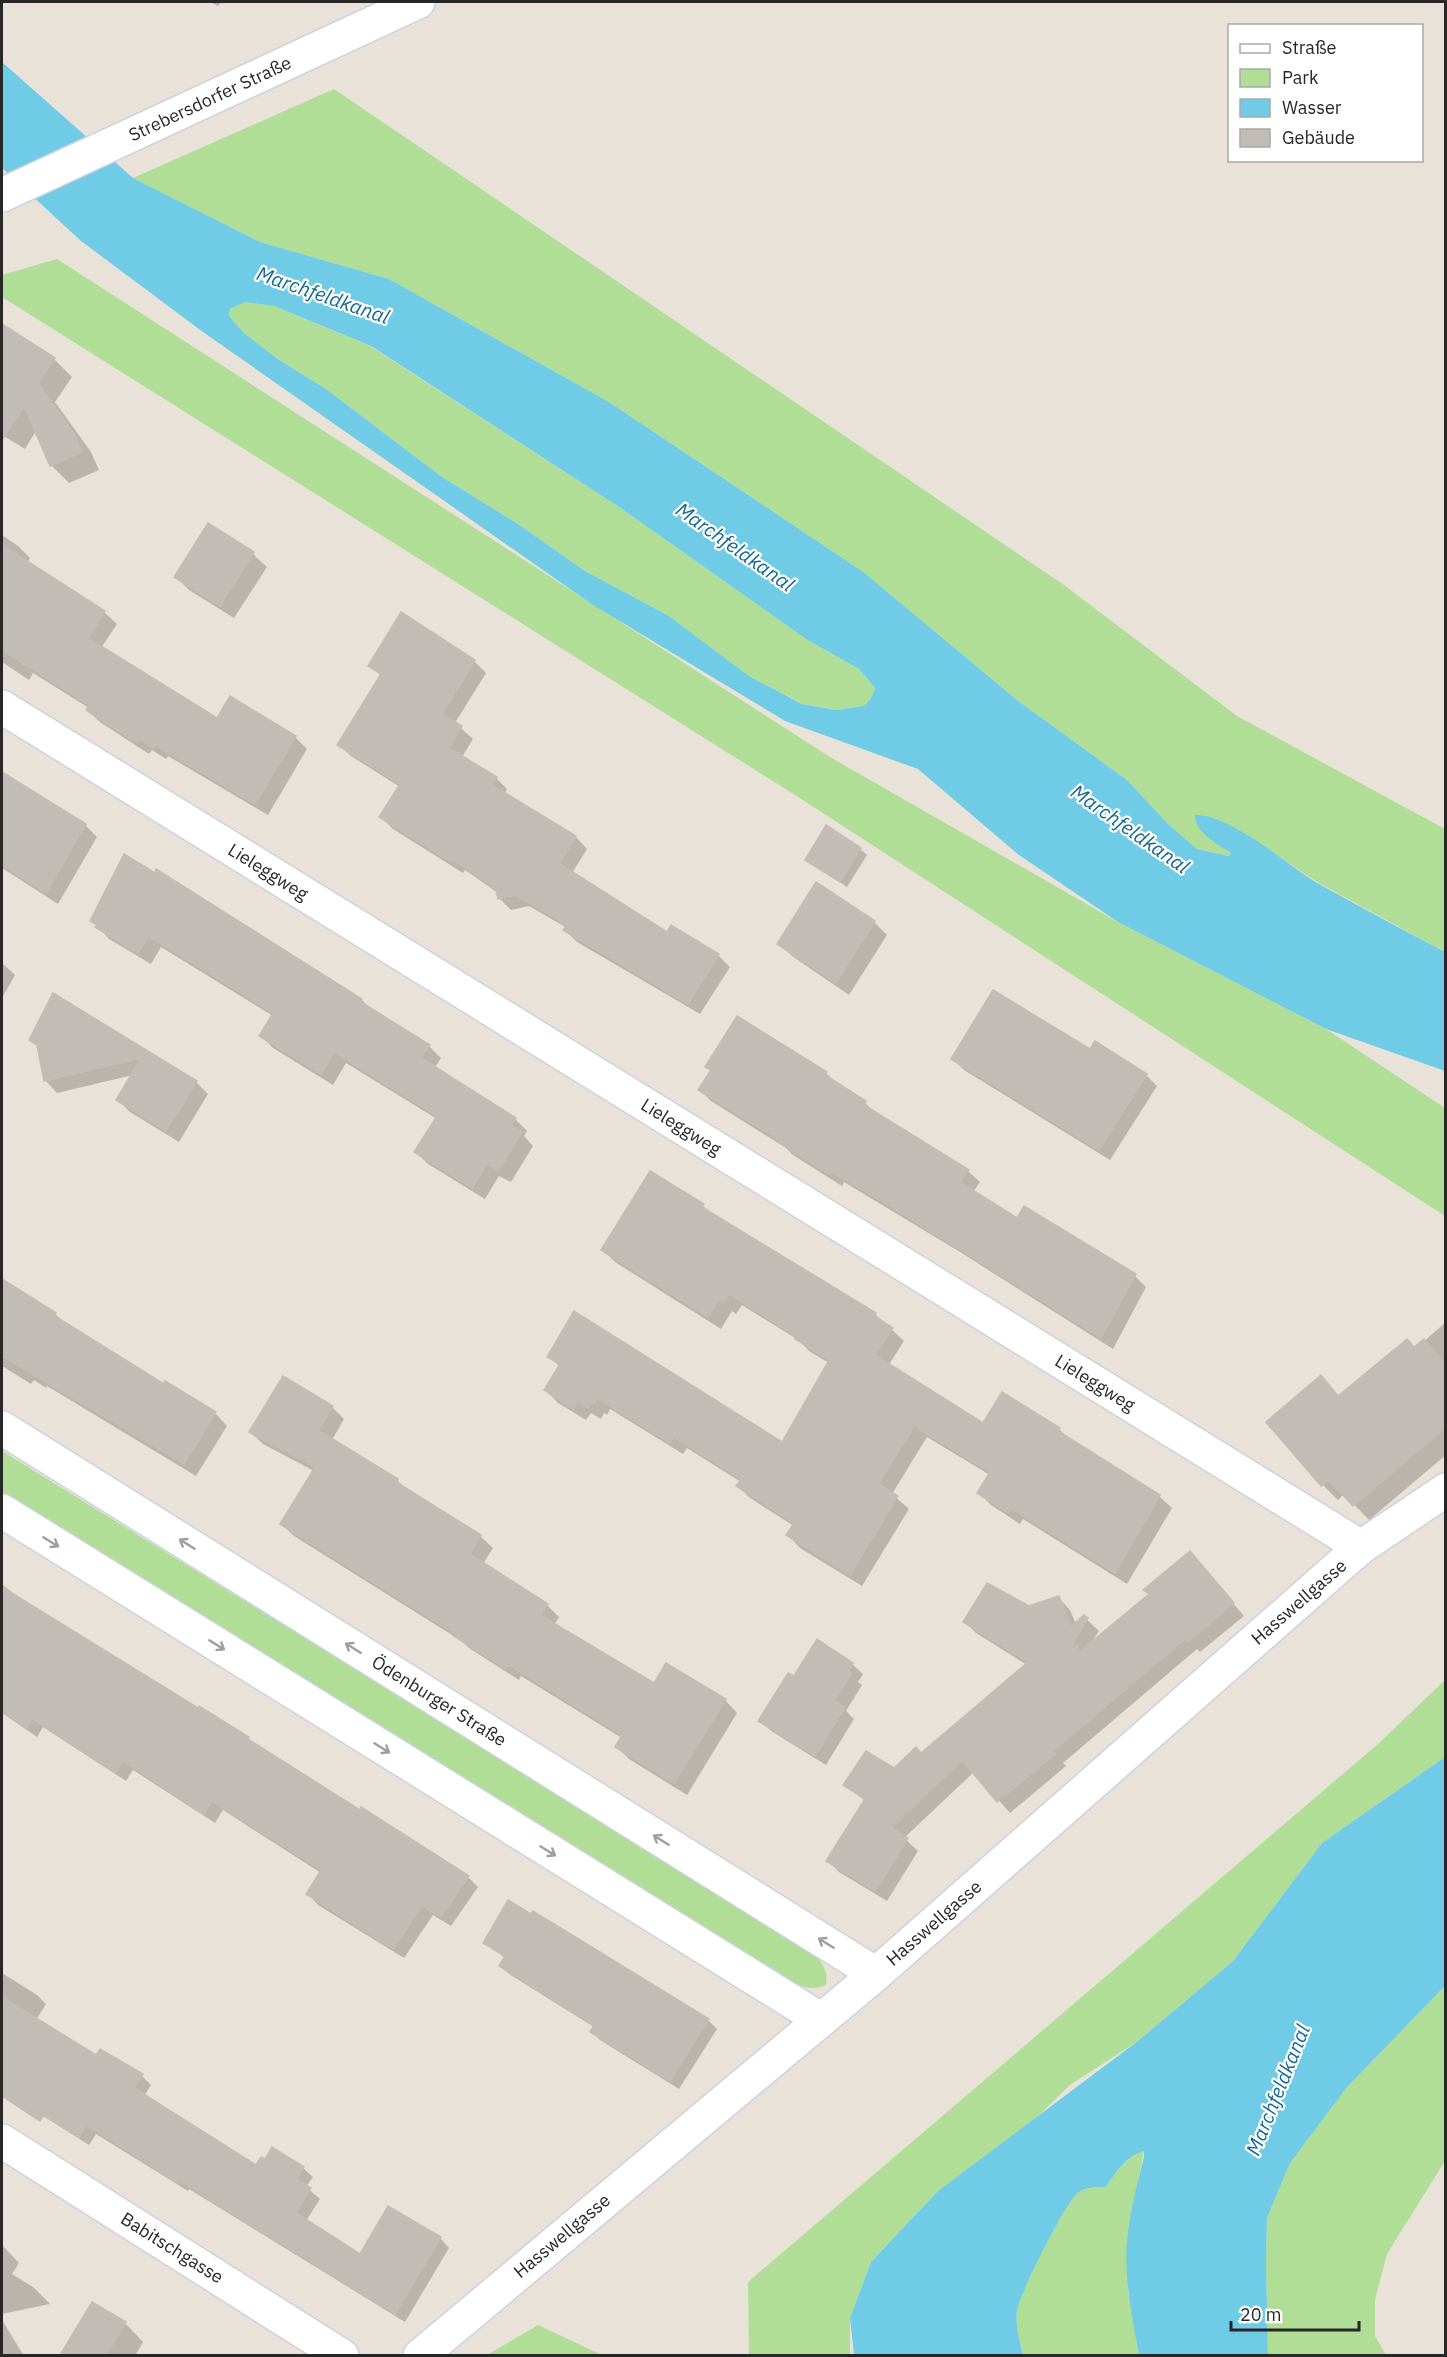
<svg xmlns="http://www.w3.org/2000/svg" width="1447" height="2357" viewBox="0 0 1447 2357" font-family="'IBM Plex Sans',sans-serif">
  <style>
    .green { fill: #b1de97 }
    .water { fill: #70cbe7; fill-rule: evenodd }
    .shadow { fill: #0003 }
    .building { fill: #c1bcb6; stroke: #c4bdb3; stroke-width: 1.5 }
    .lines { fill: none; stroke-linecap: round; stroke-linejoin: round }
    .minor-casing { stroke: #ced2e0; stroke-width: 36 }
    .tertiary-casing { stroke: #ced2e0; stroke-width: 36 }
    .minor { stroke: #fff; stroke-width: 33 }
    .tertiary { stroke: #fff; stroke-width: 33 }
    .oneway { stroke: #9e9e9e }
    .labels { text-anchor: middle; stroke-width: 4.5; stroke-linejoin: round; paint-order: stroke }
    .street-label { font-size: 18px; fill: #272727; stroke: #fff }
    .water-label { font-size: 20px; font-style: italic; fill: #13688f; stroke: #fff }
  </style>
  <rect width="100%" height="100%" fill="#e9e2d9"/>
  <g class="green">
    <path d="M334 89 1064 585 1237 716 1445 829V952L1317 882 1236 828 1205 835 1231 853 1230 856 1197 849 1168 824 1127 780 1017 700 862 571 609 402 389 279 260 242 133 178Z"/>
    <path d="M57 259 830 757 1118 922 1326 1029 1445 1108V1216L795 795 2 297V275Z"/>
    <path d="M245 302 274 306 370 346 622 509 806 639 859 669 875 688 870 700 863 706 836 710 803 704 749 676 669 616 585 571 515 522 442 477 326 389 279 360 244 333 229 316 230 309Z"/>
    <path d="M2 1451 811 1951C822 1961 828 1970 826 1985 809 1992 798 1985 783 1977L2 1496Z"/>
    <path d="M1445 1680V1757L1322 1843 1233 1961 1138 2041 1070 2085 1036 2118 938 2191 871 2262 850 2318V2355H749L748 2282 1378 1744Z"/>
    <path d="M1445 1986V2161L1387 2254 1375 2300V2336L1386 2355H1268L1266 2262 1267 2218 1290 2163 1348 2086Z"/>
    <path d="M1144 2151 1127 2241 1128 2290 1139 2355H1023C1020 2342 1015 2324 1017 2310 1021 2292 1066 2201 1079 2192 1087 2187 1097 2187 1106 2187 1116 2171 1126 2157 1144 2151Z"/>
    <path d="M538 2325 602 2355H487Z"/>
  </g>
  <g class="water">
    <path d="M2 62 133 178 260 242 389 279 609 402 862 571 1017 700 1127 780 1168 824 1197 849 1229 856 1231 853C1216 843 1196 834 1195 815 1231 814 1287 865 1319 884 1361 907 1403 930 1445 952V1071L1326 1029 1118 922 1019 855 918 769 785 721 593 605 203 332 81 241 2 168ZM245 302 274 306 371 346 622 509 806 639 859 669 875 688 870 700 863 706 836 710 802 704 749 676 669 616 585 571 515 522 442 477 326 389 279 360 244 333 229 316 230 309Z"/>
    <path d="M1445 1757V1986L1348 2086 1290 2163 1267 2218 1266 2262 1268 2355H1139C1132 2318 1124 2278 1127 2240 1130 2212 1137 2184 1144 2157V2151C1125 2157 1116 2172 1106 2187 1097 2187 1087 2187 1079 2192 1066 2201 1021 2292 1017 2310 1015 2324 1020 2342 1023 2355H854L850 2318 871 2262 938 2191 1138 2041 1233 1961 1322 1843Z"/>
  </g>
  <g class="shadow">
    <path d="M210 2H221L218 6Z"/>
    <path d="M2 325 54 359 72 377 55 402 91 452 99 470 69 483 51 465 36 431 25 449 2 435Z"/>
    <path d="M209 525 253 554 267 567 234 618 189 590 176 577Z"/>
    <path d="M2 535 18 546 30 558 27 563 104 612 117 624 101 648 218 720 295 737 307 749 268 815 168 756 166 759 152 750 149 754 100 722 87 710 89 708 33 673 29 680 2 662Z"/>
    <path d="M474 661 486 673 455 723 473 739 462 757 496 778 507 789 504 795 576 837 587 849 572 873 668 934 718 955 730 967 700 1014 577 942 565 930 567 928 529 906 511 910 499 898 498 893 465 870 463 873 393 829 381 817 400 787 351 756 339 745 381 676 370 665Z"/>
    <path d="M2 774 85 825 97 837 58 904 2 868Z"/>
    <path d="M860 849 867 855 847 887 807 860Z"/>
    <path d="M92 920 270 944 362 1000 372 1011 429 1046 441 1058 434 1069 515 1119 527 1131 524 1136 533 1146 511 1182 499 1176 485 1199 428 1164 416 1152 437 1119 346 1063 333 1085 273 1048 261 1036 273 1016 161 947 151 964 109 939Z"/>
    <path d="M874 922 887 935 849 995 792 956 779 943Z"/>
    <path d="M2 963 15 975 2 998Z"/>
    <path d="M54 995 196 1082 208 1094 179 1142 130 1112 118 1100 133 1075 57 1093 45 1080 39 1048 31 1040Z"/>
    <path d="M1090 1051 1146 1075 1157 1086 1110 1160 964 1070 953 1059Z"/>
    <path d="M707 1067 826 1073 839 1086 865 1103 878 1115 968 1171 980 1182 973 1192 1017 1220 1135 1276 1146 1287 1113 1349 960 1252 844 1182 842 1186 793 1155 786 1148 711 1101 700 1090 712 1071Z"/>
    <path d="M650 1173 703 1206 714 1216 875 1314 904 1341 888 1366 983 1425 1059 1429 1072 1441 1159 1496 1172 1508 1127 1584 1023 1519 1020 1524 991 1505 979 1493 990 1475 927 1437 892 1494 909 1509 862 1586 800 1548 788 1535 794 1526 750 1498 738 1486 741 1482 687 1448 683 1454 610 1409 607 1415 604 1413 601 1419 591 1413 586 1420 558 1403 546 1390 560 1367 549 1356 783 1444 829 1363 809 1351 800 1341 742 1305 736 1314 732 1311 721 1329 615 1262 603 1250Z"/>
    <path d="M2 1280 55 1314 68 1326 164 1386 215 1413 227 1426 196 1476 47 1386 46 1388 34 1380 31 1384 2 1366Z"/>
    <path d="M1446 1322V1455L1369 1520 1344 1494 1338 1500 1323 1485 1321 1377 1340 1397 1415 1349Z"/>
    <path d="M332 1407 344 1419 332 1440 397 1480 409 1492 480 1536 493 1548 483 1564 547 1605 559 1617 554 1625 654 1685 725 1700 737 1713 687 1795 629 1759 617 1747 622 1738 521 1676 519 1680 469 1648 460 1640 294 1536 281 1524 314 1471 263 1444 250 1432Z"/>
    <path d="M1190 1553 1244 1616 1200 1652 1197 1649 1063 1763 1066 1766 1010 1813 974 1772 904 1838 918 1851 887 1901 839 1872 828 1861 865 1801 845 1785 894 1769 922 1754 1027 1665 976 1633 965 1622 1029 1608 1059 1598 1070 1610 1076 1624 1084 1617 1099 1631 1091 1643 1150 1596 1145 1590Z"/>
    <path d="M2 1584 19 1598 198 1710 248 1738 256 1747 468 1877 478 1887 451 1926 433 1915 404 1958 318 1905 308 1894 321 1873 223 1810 215 1823 133 1770 126 1781 43 1727 37 1737 2 1713Z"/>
    <path d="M852 1664 863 1674 858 1682 862 1685 846 1711 854 1719 826 1765 771 1731 760 1721 794 1678Z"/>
    <path d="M533 1913 708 2020 717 2029 679 2089 600 2040 591 2031 594 2027 509 1974 501 1966 505 1958 485 1943Z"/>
    <path d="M2 1973 37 1995 46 2004 36 2020 97 2057 101 2051 142 2076 151 2085 144 2096 256 2167 266 2161 273 2149 303 2168 313 2177 306 2187 320 2199 306 2221 360 2256 440 2238 449 2248 405 2322 189 2189 188 2191 96 2134 89 2145 2 2090Z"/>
    <path d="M2 2245 19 2263 12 2274 33 2287 50 2304 2 2314Z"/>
    <path d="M93 2304 125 2323 143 2342 135 2356H62Z"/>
    <path d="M2 2320 24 2356H2Z"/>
  </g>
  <g class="building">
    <path d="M2 324 55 358 38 383 74 433 82 452 50 466 24 406 2 440Z"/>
    <path d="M208 523 254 552 220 606 174 577Z"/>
    <path d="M2 545 105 611 88 638 217 718 230 696 296 736 255 804 155 745 153 748 139 739 137 743 86 710 89 705 2 650Z"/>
    <path d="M401 612 475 660 442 714 462 726 449 748 497 777 492 785 576 836 560 864 667 932 671 925 719 954 688 1004 563 930 567 925 516 895 498 899 496 889 453 860 451 862 379 817 400 784 337 745 381 674 368 666Z"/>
    <path d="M2 772 86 824 46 893 2 865Z"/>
    <path d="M826 825 861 848 840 882 805 860Z"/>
    <path d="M124 854 155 873 156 869 362 999 361 1002 430 1045 421 1058 516 1118 511 1125 522 1132 498 1171 487 1164 472 1188 414 1152 437 1116 334 1052 321 1074 259 1036 273 1013 149 936 138 953 95 927 97 925 90 921Z"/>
    <path d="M816 882 875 921 836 983 777 944Z"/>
    <path d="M993 990 1090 1049 1095 1041 1147 1074 1099 1150 951 1059Z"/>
    <path d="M53 993 197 1081 166 1131 116 1100 141 1058 44 1081 37 1045 29 1040Z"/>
    <path d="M737 1016 827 1072 825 1075 866 1101 864 1105 969 1170 960 1182 1017 1218 1024 1206 1136 1274 1101 1338 890 1206 832 1172 830 1175 780 1143 781 1141 698 1090 711 1070 705 1067Z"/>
    <path d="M650 1171 704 1204 702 1207 876 1313 874 1316 893 1328 875 1355 983 1423 1002 1392 1060 1428 1058 1431 1160 1495 1115 1573 1011 1508 1008 1513 977 1493 990 1472 914 1426 878 1484 898 1496 850 1575 786 1535 794 1523 736 1486 741 1479 674 1437 670 1443 597 1398 594 1403 592 1402 588 1408 578 1401 573 1409 544 1390 560 1364 547 1357 574 1311 782 1442 829 1360 795 1339 796 1336 729 1294 724 1303 719 1300 708 1317 601 1250Z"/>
    <path d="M2 1279 56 1313 54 1315 66 1323 164 1384 165 1381 216 1412 184 1464 2 1356Z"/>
    <path d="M1407 1339 1414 1347 1424 1339 1446 1365V1427L1353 1506 1329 1480 1321 1486 1266 1422 1321 1375 1338 1396Z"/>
    <path d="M283 1376 333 1406 318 1430 398 1479 396 1482 481 1535 470 1554 548 1604 540 1615 654 1683 666 1663 726 1699 674 1783 615 1747 622 1735 509 1665 506 1669 454 1636 456 1634 280 1524 315 1467 249 1432Z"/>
    <path d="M1190 1551 1234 1603 1188 1642 1185 1639 1053 1751 1055 1754 997 1802 962 1760 891 1828 908 1838 875 1891 826 1861 865 1799 843 1785 866 1751 894 1768 916 1747 921 1753 1028 1662 963 1622 987 1583 1029 1606 1059 1596 1070 1627 1084 1615 1088 1618 1068 1652 1077 1645 1079 1652 1149 1594 1143 1590Z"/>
    <path d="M2 1587 198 1708 199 1706 249 1737 248 1739 360 1810 361 1807 469 1876 441 1917 422 1906 393 1949 306 1894 321 1870 212 1801 204 1814 123 1761 115 1772 32 1718 27 1728 2 1711Z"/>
    <path d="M817 1639 853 1663 848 1671 852 1673 834 1701 845 1707 815 1756 758 1721 788 1673 794 1676Z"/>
    <path d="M508 1900 531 1914 533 1911 709 2019 670 2081 590 2032 594 2025 499 1966 505 1956 483 1943Z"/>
    <path d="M2 1997 96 2055 100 2049 143 2074 134 2088 256 2165 261 2157 265 2159 272 2147 304 2167 296 2179 311 2188 296 2213 360 2254 388 2206 441 2237 395 2314 180 2181 178 2183 87 2125 79 2137 44 2115 40 2121 2 2096Z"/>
    <path d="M92 2302 126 2322 106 2355H60Z"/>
  </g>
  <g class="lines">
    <g class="minor-casing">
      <g id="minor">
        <path d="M2 707 1361 1547"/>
        <path d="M2 1428 876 1974"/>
        <path d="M2 1511 820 2019"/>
        <path d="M2 2141 342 2356"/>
        <path d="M420 2356 876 1974 1361 1547 1446 1490"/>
      </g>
    </g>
    <g class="tertiary-casing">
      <path id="tertiary" d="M2 195 418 2"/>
    </g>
    <use href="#minor" class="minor"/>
    <use href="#tertiary" class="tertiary"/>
  </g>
  <defs><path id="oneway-shaft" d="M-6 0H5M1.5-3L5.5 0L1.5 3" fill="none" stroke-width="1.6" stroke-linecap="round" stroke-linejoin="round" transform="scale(1.5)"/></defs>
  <g class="oneway">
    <use href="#oneway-shaft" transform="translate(51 1542) rotate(32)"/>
    <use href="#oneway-shaft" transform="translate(187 1544) rotate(-148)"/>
    <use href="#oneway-shaft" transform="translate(217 1645) rotate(32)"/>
    <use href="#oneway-shaft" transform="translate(353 1648) rotate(-148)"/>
    <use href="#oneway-shaft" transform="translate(382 1748) rotate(32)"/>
    <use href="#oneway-shaft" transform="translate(661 1840) rotate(-148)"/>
    <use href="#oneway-shaft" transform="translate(548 1851) rotate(32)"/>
    <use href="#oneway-shaft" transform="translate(826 1943) rotate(-148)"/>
  </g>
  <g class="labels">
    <g class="street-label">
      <text transform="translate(210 99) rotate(-25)" y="6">Strebersdorfer Straße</text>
      <text transform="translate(268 872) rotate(32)" y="6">Lieleggweg</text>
      <text transform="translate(681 1127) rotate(32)" y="6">Lieleggweg</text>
      <text transform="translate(1095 1383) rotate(32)" y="6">Lieleggweg</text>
      <text transform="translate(1299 1602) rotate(-41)" y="6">Hasswellgasse</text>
      <text transform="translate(439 1701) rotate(32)" y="6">Ödenburger Straße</text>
      <text transform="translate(934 1923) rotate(-41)" y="6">Hasswellgasse</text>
      <text transform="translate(562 2236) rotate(-40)" y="6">Hasswellgasse</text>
      <text transform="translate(172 2248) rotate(32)" y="6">Babitschgasse</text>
    </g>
    <g class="water-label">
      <text transform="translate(323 295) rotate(19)" y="7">Marchfeldkanal</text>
      <text transform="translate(735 547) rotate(35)" y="7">Marchfeldkanal</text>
      <text transform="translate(1130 829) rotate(35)" y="7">Marchfeldkanal</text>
      <text transform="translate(1278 2090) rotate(-68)" y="7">Marchfeldkanal</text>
    </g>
  </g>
  <rect width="1447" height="2357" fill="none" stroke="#272727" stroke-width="6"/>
  <rect x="1228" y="24" width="195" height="138" fill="#ffffff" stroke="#a9a9a9" stroke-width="1.5"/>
  <rect x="1240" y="44" width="30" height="9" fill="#ffffff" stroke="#a9a9a9" stroke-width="1.5"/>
  <text x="1282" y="54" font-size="18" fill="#272727">Straße</text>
  <rect x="1240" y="69" width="30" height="18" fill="#b1de97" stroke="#a9a9a9" stroke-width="1.5"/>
  <text x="1282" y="84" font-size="18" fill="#272727">Park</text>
  <rect x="1240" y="99" width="30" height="18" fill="#70cbe7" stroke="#a9a9a9" stroke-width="1.5"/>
  <text x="1282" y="114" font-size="18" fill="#272727">Wasser</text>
  <rect x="1240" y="129" width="30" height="18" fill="#c1bcb6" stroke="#a9a9a9" stroke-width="1.5"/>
  <text x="1282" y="144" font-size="18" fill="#272727">Gebäude</text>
  <path d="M1231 2321v9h128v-9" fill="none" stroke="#272727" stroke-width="3"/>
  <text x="1240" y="2321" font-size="18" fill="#272727" stroke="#ffffff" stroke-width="4.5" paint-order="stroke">20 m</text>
</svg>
